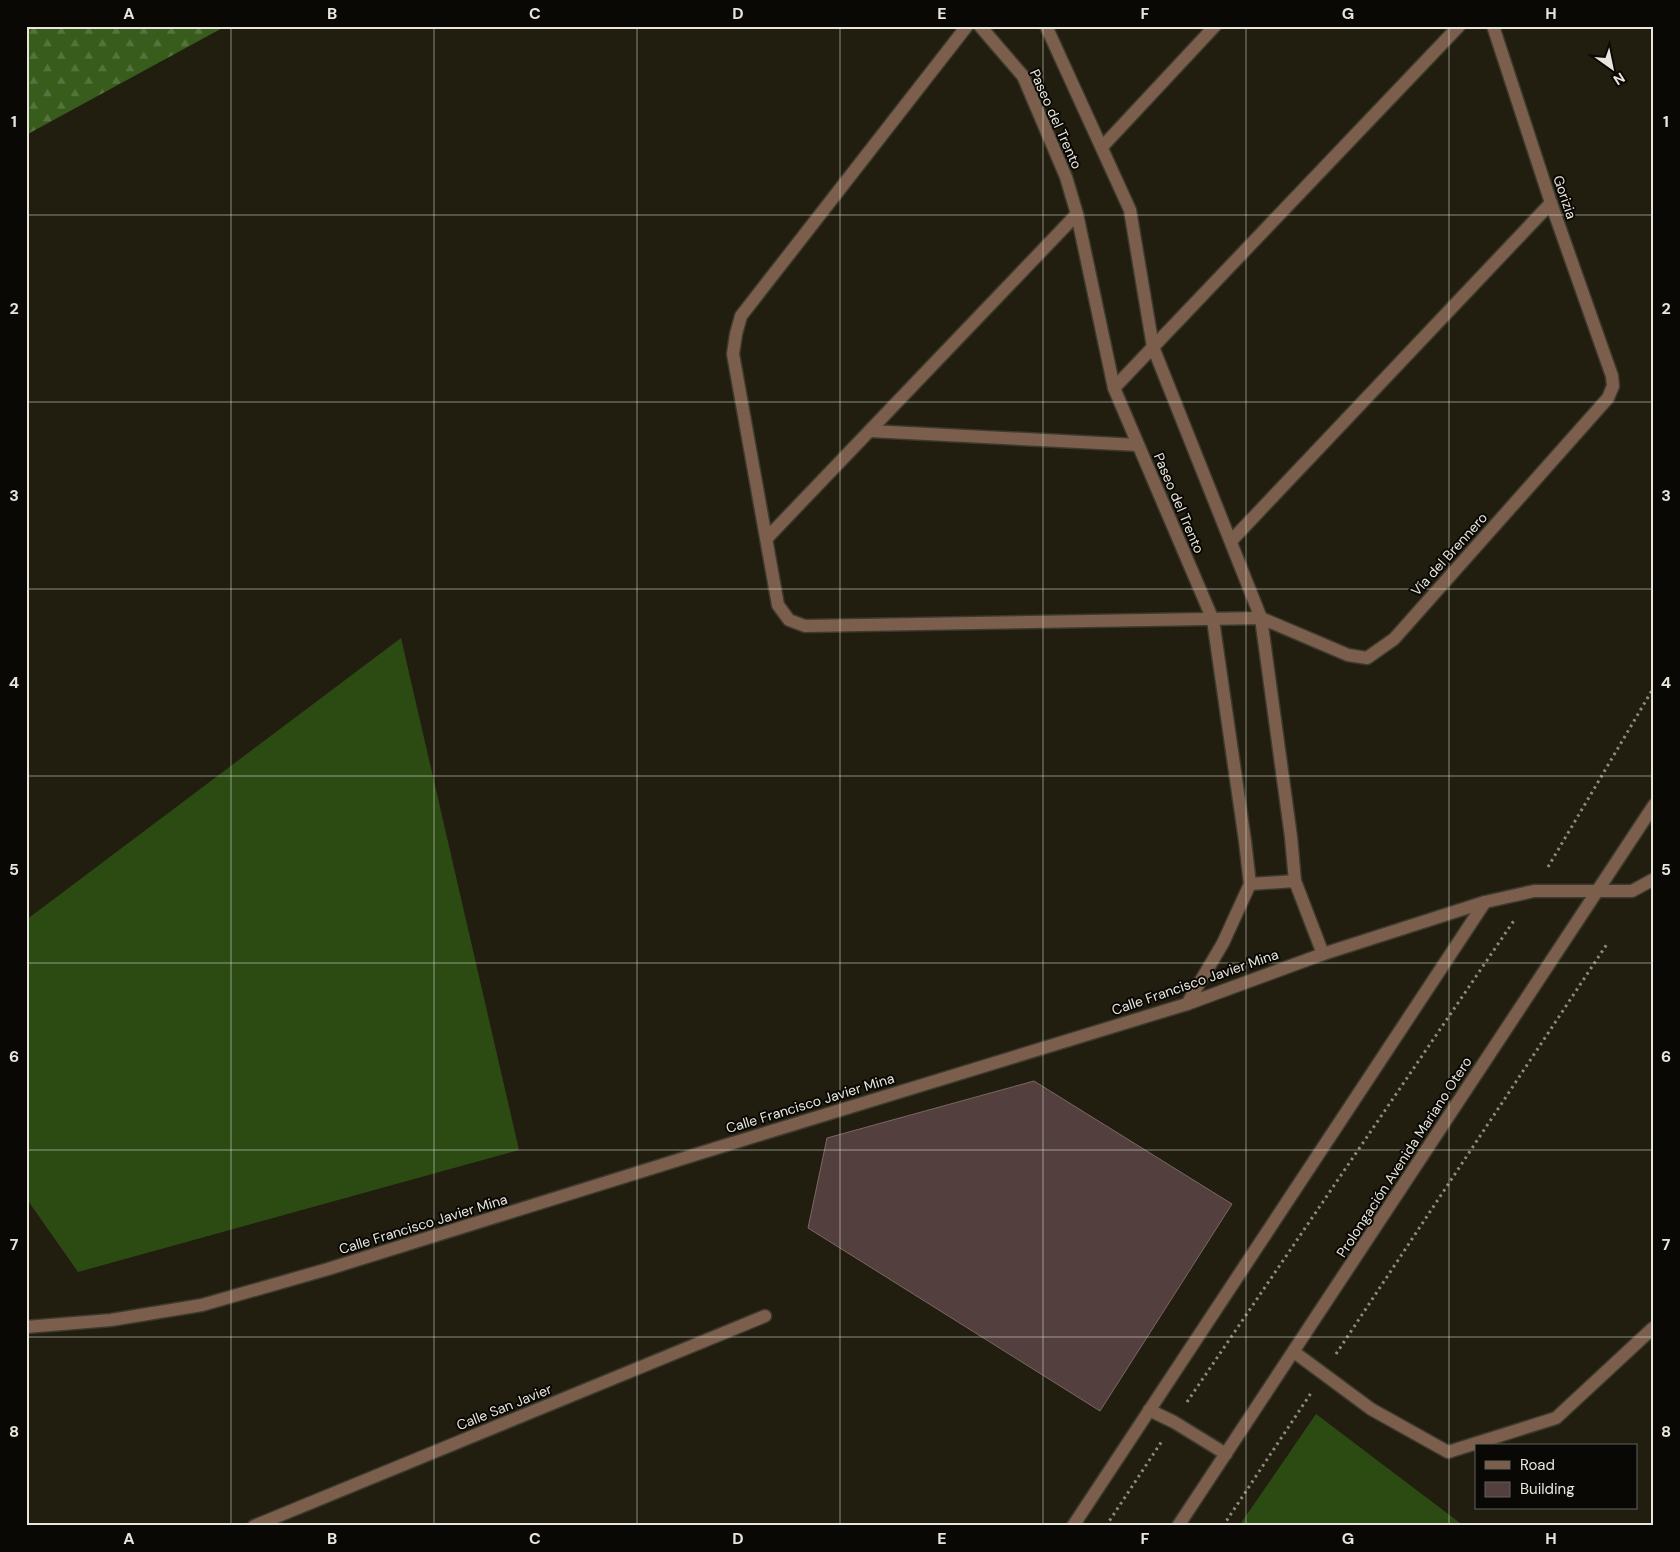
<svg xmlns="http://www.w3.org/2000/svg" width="1680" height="1552" viewBox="0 0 1680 1552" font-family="'DM Sans',sans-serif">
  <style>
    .grass { fill: #2c4b13 }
    .forest { fill: url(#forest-firs) }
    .building { fill: #523f3e; stroke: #7b6765 }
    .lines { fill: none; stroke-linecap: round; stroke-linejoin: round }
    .service-casing { stroke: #3d3a2d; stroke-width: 15 }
    .minor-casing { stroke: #3d3a2d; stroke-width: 15 }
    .tertiary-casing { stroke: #3d3a2d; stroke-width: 15 }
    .path { stroke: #8d8a7e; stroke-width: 3; stroke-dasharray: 2.5 4; stroke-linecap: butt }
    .service { stroke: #7b5f4c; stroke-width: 12 }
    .minor { stroke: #7b5f4c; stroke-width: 12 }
    .tertiary { stroke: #7b5f4c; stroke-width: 12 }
    .grid { fill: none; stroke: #e8e6dc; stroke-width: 1; stroke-opacity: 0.55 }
    .labels { text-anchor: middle; stroke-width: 4; stroke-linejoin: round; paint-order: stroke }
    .street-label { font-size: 14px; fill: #e8e6dc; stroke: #0a0804 }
    .neatline { fill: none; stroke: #e8e6dc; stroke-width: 2 }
    .grid-label { font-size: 16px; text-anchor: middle; font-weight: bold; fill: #e8e6dc }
  </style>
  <defs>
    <pattern id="forest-firs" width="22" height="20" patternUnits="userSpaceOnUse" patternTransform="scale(1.25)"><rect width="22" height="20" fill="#385c1b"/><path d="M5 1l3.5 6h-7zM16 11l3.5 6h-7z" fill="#55733c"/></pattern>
  </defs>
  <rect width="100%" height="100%" fill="#211e10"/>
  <g class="grass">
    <path d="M401 638 519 1150 78 1272 26 1198V920Z"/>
    <path d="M1316 1414 1464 1526H1239Z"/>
  </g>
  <path class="forest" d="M26 26H226L26 135Z"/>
  <path class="building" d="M1034 1081 1232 1204 1100 1411 808 1228 827 1138Z"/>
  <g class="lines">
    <g class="service-casing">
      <g id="service">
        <path d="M1294 1352 1371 1409 1448 1452 1556 1418 1653 1328"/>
        <path d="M1149 1410 1174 1422 1226 1454"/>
        <path d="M1073 1526 1485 902"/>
      </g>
    </g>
    <g class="minor-casing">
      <g id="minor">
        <path d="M967 26 741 316 736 334 733 354 778 605 789 620 805 626 1261 618 1348 655 1367 658 1394 639 1608 398 1613 386 1612 376 1551 203 1493 26"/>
        <path d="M980 26 1023 76 1066 177 1077 214 1114 388 1213 620 1245 841 1250 884 1223 943 1187 1004"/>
        <path d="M1046 26 1130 210 1153 347 1261 618 1291 837 1295 881 1323 954"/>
        <path d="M1102 147 1215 26"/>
        <path d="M1114 388 1459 26"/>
        <path d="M870 431 1138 445"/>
        <path d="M767 538 1077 214"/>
        <path d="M1231 541 1551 203"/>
        <path d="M1250 884 1295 881"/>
        <path d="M1596 891H1632L1654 879"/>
        <path d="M254 1526 765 1316"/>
      </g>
    </g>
    <g class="tertiary-casing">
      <g id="tertiary">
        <path d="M26 1327 111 1320 202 1305 328 1269 723 1146 1187 1004 1323 954 1485 902 1534 891H1596"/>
        <path d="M1178 1526 1654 805"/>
      </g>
    </g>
    <g class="path">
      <path d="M1548 867 1654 687"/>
      <path d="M1336 1354 1607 944"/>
      <path d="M1187 1402 1515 919"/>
      <path d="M1106 1526 1162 1441"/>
      <path d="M1223 1526 1311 1393"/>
    </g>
    <use href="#service" class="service"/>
    <use href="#minor" class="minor"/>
    <use href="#tertiary" class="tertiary"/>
  </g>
  <path class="grid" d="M231 26V1526M434 26V1526M637 26V1526M840 26V1526M1043 26V1526M1246 26V1526M1449 26V1526M26 215H1654M26 402H1654M26 589H1654M26 776H1654M26 963H1654M26 1150H1654M26 1337H1654"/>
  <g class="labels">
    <g class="street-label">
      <text transform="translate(1056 119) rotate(66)" y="5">Paseo del Trento</text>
      <text transform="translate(1565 197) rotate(71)" y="5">Gorizia</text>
      <text transform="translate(1179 503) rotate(67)" y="5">Paseo del Trento</text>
      <text transform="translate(1449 554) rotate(-48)" y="5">Vía del Brennero</text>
      <text transform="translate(1195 982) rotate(-19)" y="5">Calle Francisco Javier Mina</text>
      <text transform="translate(810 1103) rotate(-17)" y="5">Calle Francisco Javier Mina</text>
      <text transform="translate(1404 1157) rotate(-57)" y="5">Prolongación Avenida Mariano Otero</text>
      <text transform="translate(423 1224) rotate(-17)" y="5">Calle Francisco Javier Mina</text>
      <text transform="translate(504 1407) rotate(-22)" y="5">Calle San Javier</text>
    </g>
  </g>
  <rect width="1680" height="1552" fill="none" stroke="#0a0804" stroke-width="55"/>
  <rect x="1475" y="1444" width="162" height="65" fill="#0a0804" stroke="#63615a"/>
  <rect x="1485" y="1461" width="25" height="8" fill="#7b5f4c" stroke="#63615a"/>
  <text x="1520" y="1470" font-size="15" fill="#e8e6dc">Road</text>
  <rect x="1485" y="1482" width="25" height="15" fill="#523f3e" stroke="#63615a"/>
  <text x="1520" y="1494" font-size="15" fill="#e8e6dc">Building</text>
  <g transform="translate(1612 68) rotate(147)" stroke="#0a0804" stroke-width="4" paint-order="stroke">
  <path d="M0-4L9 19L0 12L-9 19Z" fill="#e8e6dc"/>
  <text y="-8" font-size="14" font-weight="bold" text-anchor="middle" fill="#e8e6dc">N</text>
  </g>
  <rect x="28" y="28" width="1624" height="1496" class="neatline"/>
  <g class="grid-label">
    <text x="129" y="19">A</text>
    <text x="332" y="19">B</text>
    <text x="535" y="19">C</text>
    <text x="738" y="19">D</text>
    <text x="942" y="19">E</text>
    <text x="1145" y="19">F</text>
    <text x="1348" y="19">G</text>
    <text x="1551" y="19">H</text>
    <text x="14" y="127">1</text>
    <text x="1666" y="127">1</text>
    <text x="14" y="314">2</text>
    <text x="1666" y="314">2</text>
    <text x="14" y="501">3</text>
    <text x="1666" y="501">3</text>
    <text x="14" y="688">4</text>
    <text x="1666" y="688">4</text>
    <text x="14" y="875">5</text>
    <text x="1666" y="875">5</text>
    <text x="14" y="1062">6</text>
    <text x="1666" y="1062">6</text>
    <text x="14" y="1250">7</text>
    <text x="1666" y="1250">7</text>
    <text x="14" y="1437">8</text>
    <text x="1666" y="1437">8</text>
    <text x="129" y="1544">A</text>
    <text x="332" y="1544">B</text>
    <text x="535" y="1544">C</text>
    <text x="738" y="1544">D</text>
    <text x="942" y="1544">E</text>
    <text x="1145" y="1544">F</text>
    <text x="1348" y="1544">G</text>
    <text x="1551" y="1544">H</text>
  </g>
</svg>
